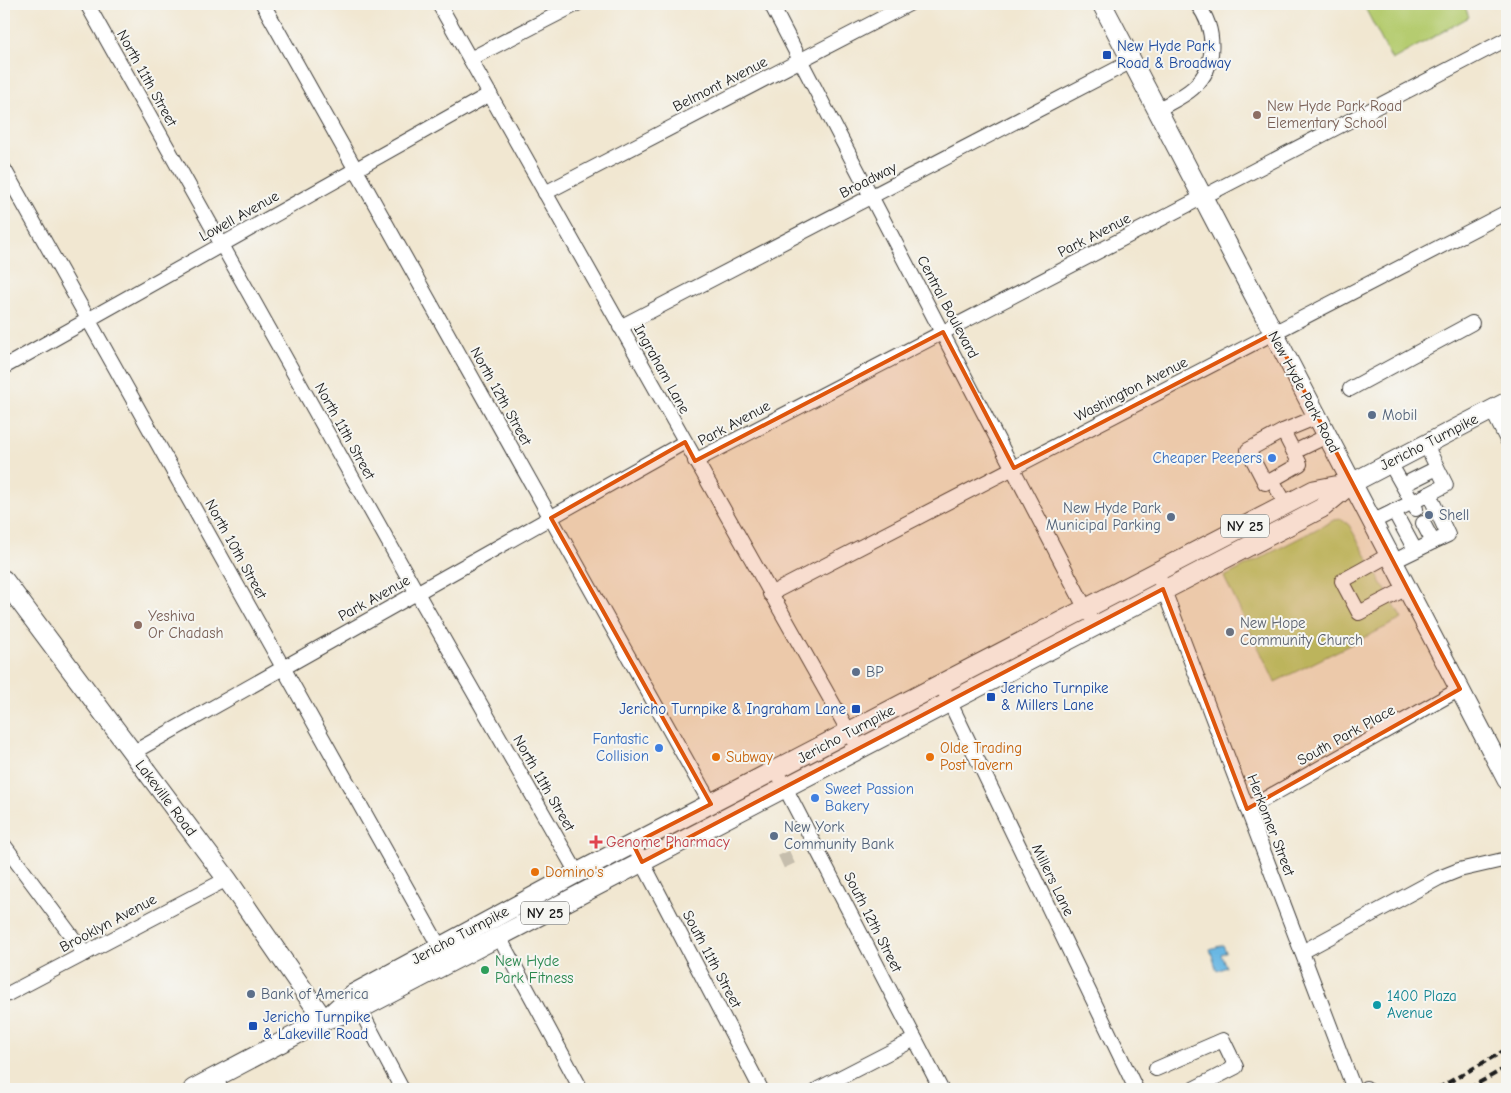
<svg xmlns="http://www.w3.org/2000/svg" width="1511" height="1093" viewBox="0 0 1511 1093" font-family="'Comic Neue',sans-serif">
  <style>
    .green { fill: #b5cc70; stroke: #687446 }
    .water { fill: #69b7e3; stroke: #426a80 }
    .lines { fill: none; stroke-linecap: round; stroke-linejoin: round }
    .minor-tunnel { stroke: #c6bead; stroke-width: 14; stroke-dasharray: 14 7; stroke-linecap: butt }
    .minor-casing { stroke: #3c3a37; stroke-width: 16 }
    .major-casing { stroke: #3c3a37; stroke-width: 21 }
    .minor { stroke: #fff; stroke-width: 14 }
    .major { stroke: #fff; stroke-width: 19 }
    .rail { stroke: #1c1c1c; stroke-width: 4; stroke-dasharray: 8 4; stroke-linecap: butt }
    .marked { fill: #de560d; fill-opacity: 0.2; stroke: #de560d; stroke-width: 4; stroke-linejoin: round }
    .transit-dot { fill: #1a4fb4; stroke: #f6f6f2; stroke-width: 2 }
    .education-dot { fill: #8d6e63; stroke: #f6f6f2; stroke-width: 2 }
    .service-dot { fill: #5c6f8a; stroke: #f6f6f2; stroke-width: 2 }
    .shop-dot { fill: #3f7fe0; stroke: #f6f6f2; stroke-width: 2 }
    .worship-dot { fill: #6b7280; stroke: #f6f6f2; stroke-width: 2 }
    .food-dot { fill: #e8710a; stroke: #f6f6f2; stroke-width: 2 }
    .health-dot { fill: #e0444e; stroke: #f6f6f2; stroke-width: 2 }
    .leisure-dot { fill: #2e9e5b; stroke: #f6f6f2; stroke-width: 2 }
    .culture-dot { fill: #0f9aa8; stroke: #f6f6f2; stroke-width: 2 }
    .labels { text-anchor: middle; stroke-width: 4; stroke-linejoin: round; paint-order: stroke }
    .shield { fill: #f6f6f2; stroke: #5d5d5c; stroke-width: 1 }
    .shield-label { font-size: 14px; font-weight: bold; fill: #1c1c1c }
    .transit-label { font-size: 15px; fill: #164399; stroke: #f6f6f2; text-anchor: start }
    .street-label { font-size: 15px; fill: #1c1c1c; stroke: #f6f6f2 }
    .education-label { font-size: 15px; fill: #785e54; stroke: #f6f6f2; text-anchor: start }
    .service-label { font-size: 15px; fill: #4e5e75; stroke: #f6f6f2; text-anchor: start }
    .shop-label { font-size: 15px; fill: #366cbe; stroke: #f6f6f2; text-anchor: end }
    .worship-label { font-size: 15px; fill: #5b616d; stroke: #f6f6f2; text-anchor: start }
    .food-label { font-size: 15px; fill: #c56008; stroke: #f6f6f2; text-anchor: start }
    .health-label { font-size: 15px; fill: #be3a42; stroke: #f6f6f2; text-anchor: start }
    .leisure-label { font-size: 15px; fill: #27864d; stroke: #f6f6f2; text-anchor: start }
    .culture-label { font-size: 15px; fill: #0d838f; stroke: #f6f6f2; text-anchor: start }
  </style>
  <rect width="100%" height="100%" fill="#f6f6f2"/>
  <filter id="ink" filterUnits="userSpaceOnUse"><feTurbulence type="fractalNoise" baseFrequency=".02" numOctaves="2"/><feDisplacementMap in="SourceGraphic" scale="10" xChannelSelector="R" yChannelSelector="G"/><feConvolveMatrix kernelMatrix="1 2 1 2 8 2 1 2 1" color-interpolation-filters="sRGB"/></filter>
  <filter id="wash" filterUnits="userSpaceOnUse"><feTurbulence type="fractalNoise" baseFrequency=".0096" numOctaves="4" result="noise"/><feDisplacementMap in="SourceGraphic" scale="20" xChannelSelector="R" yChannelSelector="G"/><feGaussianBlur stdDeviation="1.12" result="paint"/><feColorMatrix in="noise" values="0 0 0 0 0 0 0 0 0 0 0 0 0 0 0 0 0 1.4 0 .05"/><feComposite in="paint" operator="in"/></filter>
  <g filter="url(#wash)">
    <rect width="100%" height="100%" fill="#f1e7d1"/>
    <g class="green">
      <path d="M1363 4H1464L1469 17 1392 60Z"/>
      <path d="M1341 519 1349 525 1402 619 1275 682 1224 577 1334 520Z"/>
    </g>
    <path class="water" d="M1223 945 1226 952 1221 954 1226 967 1217 971 1210 949Z"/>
  </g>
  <g filter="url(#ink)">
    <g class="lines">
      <path class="minor-tunnel" d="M781 862 792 857"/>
      <g class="minor-casing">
        <g id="minor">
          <path d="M87 4 417 593 577 873"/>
          <path d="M263 4 711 804"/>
          <path d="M439 4 858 748"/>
          <path d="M771 4 1089 615"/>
          <path d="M470 59 577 4"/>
          <path d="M1157 110C1169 103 1183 97 1193 88 1218 66 1216 28 1197 4"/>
          <path d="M4 169 439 946"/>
          <path d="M545 193 909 4"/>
          <path d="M620 327 1132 61"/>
          <path d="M4 367 490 94"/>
          <path d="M1350 389 1472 323"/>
          <path d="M1492 410 1507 440"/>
          <path d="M1283 431 1317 417"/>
          <path d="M1426 445 1446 485 1429 494"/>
          <path d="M1294 452 1327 436"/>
          <path d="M695 461 1507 39"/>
          <path d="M1390 463 1416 509"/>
          <path d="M1272 480 1265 483 1248 450 1283 431 1300 464 1272 480 1286 504"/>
          <path d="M1403 485 1437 468"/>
          <path d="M1394 511 1415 550"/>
          <path d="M1372 522 1429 494 1448 535 1433 542"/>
          <path d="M1389 555 1342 581 1359 613 1407 588"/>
          <path d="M1392 562 1433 542 1423 523"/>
          <path d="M1157 572 1354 1089"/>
          <path d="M770 594 1507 212"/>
          <path d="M941 684 1136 1089"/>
          <path d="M132 753 685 442"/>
          <path d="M776 770 941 1089"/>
          <path d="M1247 809 1460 689"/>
          <path d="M633 844 761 1089"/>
          <path d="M4 845 85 954"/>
          <path d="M499 937 581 1089"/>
          <path d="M1302 952 1439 878 1459 870 1507 859"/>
          <path d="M4 996 227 879"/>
          <path d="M356 1002 402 1089"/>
          <path d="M1156 1069 1223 1040 1236 1067 1193 1089"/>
          <path d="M215 1078 221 1089"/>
          <path d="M818 1089 915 1039"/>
          <path d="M1365 1089 1366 1088"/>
        </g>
      </g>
      <g class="major-casing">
        <g id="major">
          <path d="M1102 4 1507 780"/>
          <path d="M4 580 227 879 324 1020"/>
          <path d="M329 1016 353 994 577 873 1314 490 1350 483"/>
          <path d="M193 1089 324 1020 360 1009 1322 508 1352 483 1507 402"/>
        </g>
      </g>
      <use href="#minor" class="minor"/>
      <use href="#major" class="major"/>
      <g class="rail">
        <path d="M1437 1089 1507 1049"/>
        <path d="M1468 1089 1507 1067"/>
      </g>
    </g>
  </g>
  <path class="marked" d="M943 332 1014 468 1274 333 1460 689 1247 809 1163 589 642 862 633 844 711 804 551 518 685 442 695 461Z"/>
  <g class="transit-dot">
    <rect x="1102" y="50" width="10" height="10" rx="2.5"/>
    <rect x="986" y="692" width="10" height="10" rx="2.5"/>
    <rect x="851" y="704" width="10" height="10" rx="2.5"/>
    <rect x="248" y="1021" width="10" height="10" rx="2.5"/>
  </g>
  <g class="education-dot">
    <circle cx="1257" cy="115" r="5"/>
    <circle cx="138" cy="625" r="5"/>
  </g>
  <g class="service-dot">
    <circle cx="1372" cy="415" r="5"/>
    <circle cx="1429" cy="515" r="5"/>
    <circle cx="1171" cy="517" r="5"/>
    <circle cx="856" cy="672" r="5"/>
    <circle cx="774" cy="836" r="5"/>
    <circle cx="251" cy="994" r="5"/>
  </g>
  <g class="shop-dot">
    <circle cx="1272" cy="458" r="5"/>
    <circle cx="659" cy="748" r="5"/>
    <circle cx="815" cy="798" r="5"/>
  </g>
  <circle class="worship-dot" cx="1230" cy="632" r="5"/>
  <g class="food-dot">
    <circle cx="716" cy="757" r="5"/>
    <circle cx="930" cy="757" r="5"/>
    <circle cx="535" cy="872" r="5"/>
  </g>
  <path class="health-dot" d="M593.5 834.5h5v5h5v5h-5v5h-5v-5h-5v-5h5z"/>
  <circle class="leisure-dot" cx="485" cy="970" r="5"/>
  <circle class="culture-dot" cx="1377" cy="1005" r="5"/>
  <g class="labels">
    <g class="shield">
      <rect x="1221" y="514.5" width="48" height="23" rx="4"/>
      <rect x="521" y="901.5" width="48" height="23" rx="4"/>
    </g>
    <g class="shield-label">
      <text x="1245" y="531">NY 25</text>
      <text x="545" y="918">NY 25</text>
    </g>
    <g class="transit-label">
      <text x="1117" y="51">New Hyde Park<tspan x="1117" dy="17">Road &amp; Broadway</tspan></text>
      <text x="1001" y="693">Jericho Turnpike<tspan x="1001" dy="17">&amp; Millers Lane</tspan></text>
      <text x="846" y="714" text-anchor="end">Jericho Turnpike &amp; Ingraham Lane</text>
      <text x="263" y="1022">Jericho Turnpike<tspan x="263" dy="17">&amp; Lakeville Road</tspan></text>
    </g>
    <g class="street-label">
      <text transform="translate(147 78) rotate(61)" y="5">North 11th Street</text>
      <text transform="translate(720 84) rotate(-27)" y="5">Belmont Avenue</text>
      <text transform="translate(868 180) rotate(-27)" y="5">Broadway</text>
      <text transform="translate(239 216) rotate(-29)" y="5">Lowell Avenue</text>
      <text transform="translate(1094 235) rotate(-27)" y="5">Park Avenue</text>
      <text transform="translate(948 307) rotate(62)" y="5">Central Boulevard</text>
      <text transform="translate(662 369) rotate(61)" y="5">Ingraham Lane</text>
      <text transform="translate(1131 389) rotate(-27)" y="5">Washington Avenue</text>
      <text transform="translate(1304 392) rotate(62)" y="5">New Hyde Park Road</text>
      <text transform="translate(501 396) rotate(61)" y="5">North 12th Street</text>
      <text transform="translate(734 423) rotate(-28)" y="5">Park Avenue</text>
      <text transform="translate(345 431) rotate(61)" y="5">North 11th Street</text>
      <text transform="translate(1429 442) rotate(-27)" y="5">Jericho Turnpike</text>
      <text transform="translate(236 549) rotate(61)" y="5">North 10th Street</text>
      <text transform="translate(374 598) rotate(-29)" y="5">Park Avenue</text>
      <text transform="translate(846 734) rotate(-28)" y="5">Jericho Turnpike</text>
      <text transform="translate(1346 735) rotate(-29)" y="5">South Park Place</text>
      <text transform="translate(544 783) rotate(60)" y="5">North 11th Street</text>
      <text transform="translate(166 798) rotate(53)" y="5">Lakeville Road</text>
      <text transform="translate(1271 825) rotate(69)" y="5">Herkomer Street</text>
      <text transform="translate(1053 880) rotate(64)" y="5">Millers Lane</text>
      <text transform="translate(873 922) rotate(63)" y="5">South 12th Street</text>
      <text transform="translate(108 923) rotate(-28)" y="5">Brooklyn Avenue</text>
      <text transform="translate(460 935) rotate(-28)" y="5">Jericho Turnpike</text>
      <text transform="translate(712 959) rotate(62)" y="5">South 11th Street</text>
    </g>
    <g class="education-label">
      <text x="1267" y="111">New Hyde Park Road<tspan x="1267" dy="17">Elementary School</tspan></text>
      <text x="148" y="621">Yeshiva<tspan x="148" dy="17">Or Chadash</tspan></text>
    </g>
    <g class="service-label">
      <text x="1382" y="420">Mobil</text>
      <text x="1161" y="513" text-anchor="end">New Hyde Park<tspan x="1161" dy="17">Municipal Parking</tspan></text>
      <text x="1439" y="520">Shell</text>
      <text x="866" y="677">BP</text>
      <text x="784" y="832">New York<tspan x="784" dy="17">Community Bank</tspan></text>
      <text x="261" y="999">Bank of America</text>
    </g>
    <g class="shop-label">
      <text x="1262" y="463">Cheaper Peepers</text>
      <text x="649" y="744">Fantastic<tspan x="649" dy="17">Collision</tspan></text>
      <text x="825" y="794" text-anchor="start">Sweet Passion<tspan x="825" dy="17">Bakery</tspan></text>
    </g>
    <g class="worship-label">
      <text x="1240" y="628">New Hope<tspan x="1240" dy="17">Community Church</tspan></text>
    </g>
    <g class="food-label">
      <text x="940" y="753">Olde Trading<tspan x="940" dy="17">Post Tavern</tspan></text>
      <text x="726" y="762">Subway</text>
      <text x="545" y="877">Domino's</text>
    </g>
    <g class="health-label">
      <text x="606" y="847">Genome Pharmacy</text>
    </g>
    <g class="leisure-label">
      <text x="495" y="966">New Hyde<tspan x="495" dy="17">Park Fitness</tspan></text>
    </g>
    <g class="culture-label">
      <text x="1387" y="1001">1400 Plaza<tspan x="1387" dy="17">Avenue</tspan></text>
    </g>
  </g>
  <rect width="1511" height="1093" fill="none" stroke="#f6f6f2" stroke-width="20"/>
</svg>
